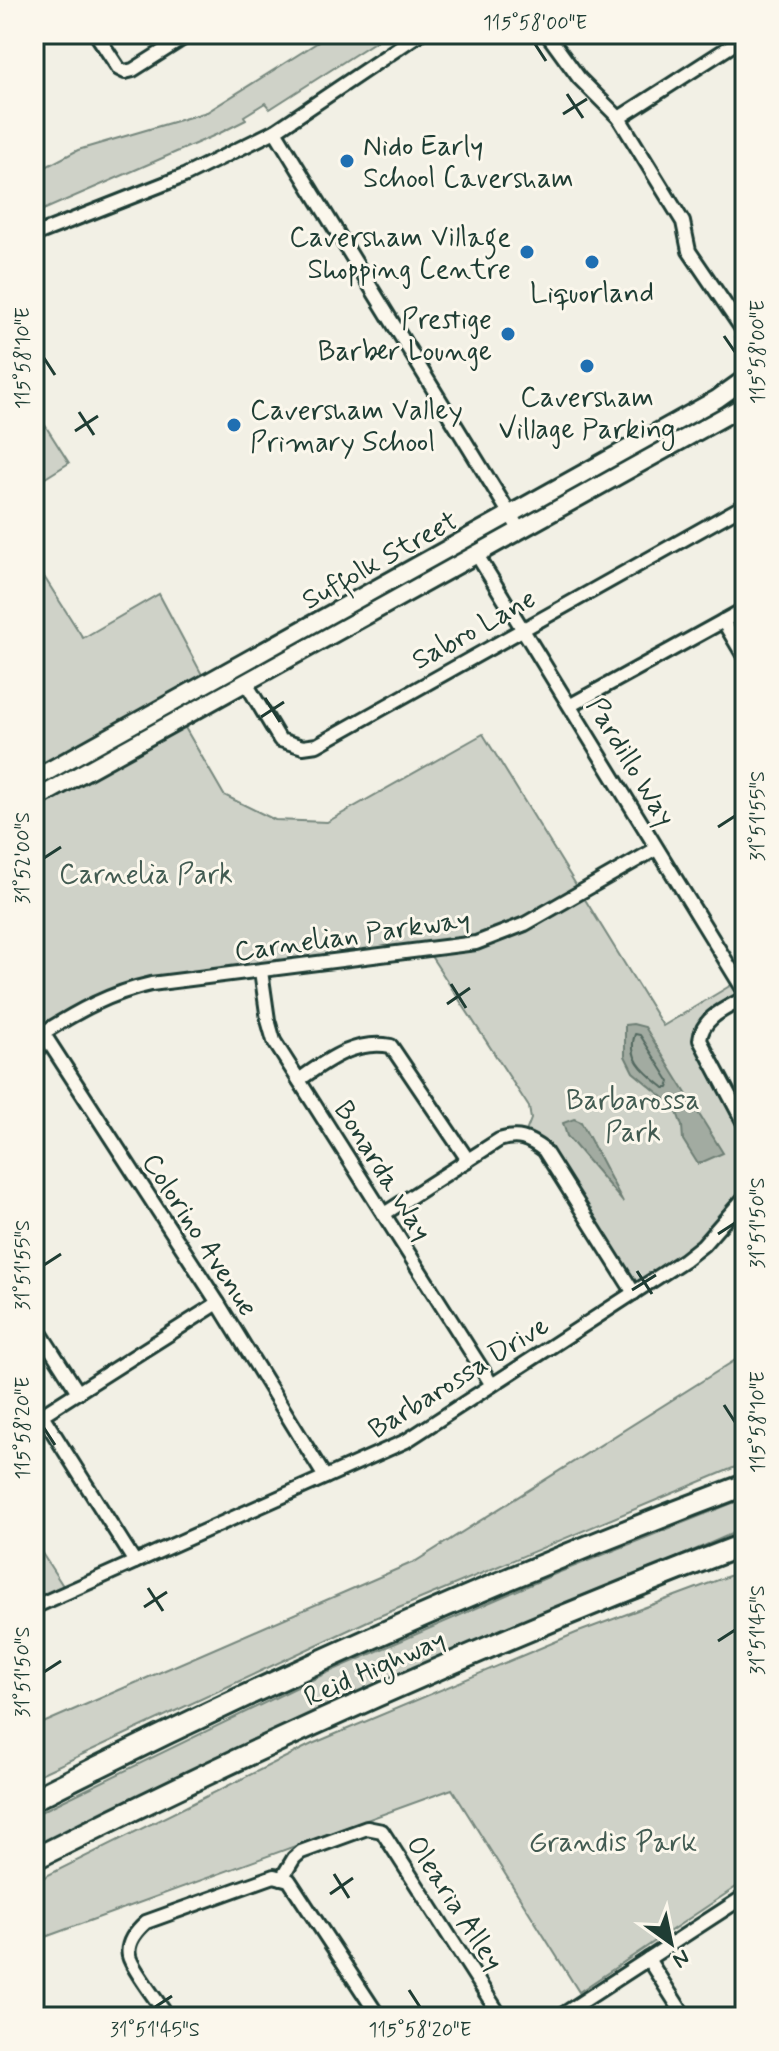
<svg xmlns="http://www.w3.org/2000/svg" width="779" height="2051" viewBox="0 0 779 2051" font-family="Mynerve,sans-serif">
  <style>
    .green { fill: #cfd2c8; stroke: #77887e; stroke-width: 2 }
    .water { fill: #a2aba1; stroke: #6e7f75; stroke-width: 2 }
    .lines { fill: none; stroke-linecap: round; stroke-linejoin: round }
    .shore { stroke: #536960; stroke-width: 2 }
    .minor-casing { stroke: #1f3d34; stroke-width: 18 }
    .tertiary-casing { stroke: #1f3d34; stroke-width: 22 }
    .trunk-casing { stroke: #1f3d34; stroke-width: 26 }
    .minor { stroke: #fbf7ec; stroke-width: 12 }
    .tertiary { stroke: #fbf7ec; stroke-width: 16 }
    .trunk { stroke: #fbf7ec; stroke-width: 20 }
    .ticks { fill: none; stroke: #1f3d34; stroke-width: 3 }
    .poi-dot { fill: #1f6fb2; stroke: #fbf7ec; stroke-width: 3 }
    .labels { text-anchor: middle; stroke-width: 6; stroke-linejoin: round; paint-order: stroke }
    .poi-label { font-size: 28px; fill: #1f3d34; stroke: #fbf7ec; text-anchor: start }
    .street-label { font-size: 28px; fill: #1f3d34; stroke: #fbf7ec }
    .park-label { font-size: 28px; fill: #425b52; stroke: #fbf7ec }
    .neatline { fill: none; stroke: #1f3d34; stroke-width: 3 }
    .ticks-label { font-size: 20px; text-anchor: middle; fill: #1f3d34 }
  </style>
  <rect width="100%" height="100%" fill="#f2f0e5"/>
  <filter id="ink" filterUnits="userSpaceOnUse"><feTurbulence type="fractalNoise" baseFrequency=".0125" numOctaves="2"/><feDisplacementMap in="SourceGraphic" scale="16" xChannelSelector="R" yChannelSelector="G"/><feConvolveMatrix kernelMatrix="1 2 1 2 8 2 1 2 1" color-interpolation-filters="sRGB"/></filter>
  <g filter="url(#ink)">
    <g class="green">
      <path d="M331 34H387L270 109 265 103 244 116 246 120 220 133 34 214V173L78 150 207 112Z"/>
      <path d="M34 408 69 463 34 485Z"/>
      <path d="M34 561 83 638 159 594 207 684 34 779Z"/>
      <path d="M180 719 224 795 275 820 327 822 483 734 663 1026 738 981 745 992 701 1032 745 1125V1197L723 1223 634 1293 544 1150 524 1137 531 1119 529 1107 427 950 151 984 43 1033 34 1019V800Z"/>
      <path d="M745 1354V1463L370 1620 34 1777V1727L416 1561Z"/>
      <path d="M745 1498V1528L221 1757 34 1851V1815L322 1675 555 1574Z"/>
      <path d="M34 1541 67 1592 34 1607Z"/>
      <path d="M745 1570V1881L579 1992 452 1789 34 1941V1882L312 1744 576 1633Z"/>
    </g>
    <g class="water">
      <path d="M633 1024 645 1027 723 1153 698 1164 683 1140 682 1126 675 1107 633 1072 625 1056V1025Z"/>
      <path d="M574 1119 581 1122 623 1202 567 1136 563 1123Z"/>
    </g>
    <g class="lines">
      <path class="shore" d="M635 1034 640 1035 670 1082 668 1088H664C646 1073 626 1059 635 1034Z"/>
      <g class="minor-casing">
        <g id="minor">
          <path d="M96 34 119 69 125 72 133 70 190 34"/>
          <path d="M547 34 579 78 619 118 683 222 689 251 742 329 745 341"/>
          <path d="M619 118 745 37"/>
          <path d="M275 131 519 529"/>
          <path d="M34 235 184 176 275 131 419 34"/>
          <path d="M477 555 745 992"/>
          <path d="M723 621 745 658"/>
          <path d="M246 683 280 740 303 747 317 745 745 505"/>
          <path d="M571 705 745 609"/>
          <path d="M261 971 268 1020 274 1041 492 1385"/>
          <path d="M745 998C727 1008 702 1017 700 1040L745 1125"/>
          <path d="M34 1019 218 1303 325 1477"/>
          <path d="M43 1033C78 1011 110 993 151 984L476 943 525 924 656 849"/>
          <path d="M299 1080C326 1061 355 1039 391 1046L468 1160"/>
          <path d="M384 1214 499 1140C518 1134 528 1138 544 1150L634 1293"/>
          <path d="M34 1323 78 1392"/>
          <path d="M42 1415 135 1562"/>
          <path d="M34 1420 218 1303"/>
          <path d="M34 1607 406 1441 684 1260 703 1245 745 1197"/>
          <path d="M282 1878 294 1858 301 1852 367 1828 382 1831 501 2017"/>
          <path d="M648 1959 685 2017"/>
          <path d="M168 2017C160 2005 131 1967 129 1956 126 1942 137 1930 146 1922L274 1876 289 1880 379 2017"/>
          <path d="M559 2017 745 1896"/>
        </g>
      </g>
      <g class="tertiary-casing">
        <g id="tertiary">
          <path d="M34 779 717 399 745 379"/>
          <path d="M34 800 745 405"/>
        </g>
      </g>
      <g class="trunk-casing">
        <g id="trunk">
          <path d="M34 1799C264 1682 503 1576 745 1485"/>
          <path d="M34 1859C265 1742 503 1636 745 1544"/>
        </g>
      </g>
      <use href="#minor" class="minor"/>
      <use href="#tertiary" class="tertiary"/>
      <use href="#trunk" class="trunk"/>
    </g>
  </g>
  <path class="ticks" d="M535 44 546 61M567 94 583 118M563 114 587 99M724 336 735 352M44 358 55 375M79 412 94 435M75 431 98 416M265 698 280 722M261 717 284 702M718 827 735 816M44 858 61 847M451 984 466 1008M447 1004 470 988M718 1234 735 1223M44 1265 61 1254M637 1271 652 1294M632 1290 656 1275M724 1405 735 1422M44 1428 55 1445M148 1588 163 1611M144 1607 167 1592M718 1641 735 1630M44 1672 61 1661M334 1874 349 1898M330 1894 353 1878M409 1990 420 2007M155 2007 172 1996"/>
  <g class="poi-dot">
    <circle cx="347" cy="161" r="8"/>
    <circle cx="527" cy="252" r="8"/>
    <circle cx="592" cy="262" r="8"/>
    <circle cx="508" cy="334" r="8"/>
    <circle cx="587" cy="366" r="8"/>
    <circle cx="234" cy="425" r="8"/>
  </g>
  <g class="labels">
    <g class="poi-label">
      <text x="363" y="155">Nido Early<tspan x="363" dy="32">School Caversham</tspan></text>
      <text x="511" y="246" text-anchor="end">Caversham Village<tspan x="511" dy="32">Shopping Centre</tspan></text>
      <text x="592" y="302" text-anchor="middle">Liquorland</text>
      <text x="492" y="328" text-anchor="end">Prestige<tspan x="492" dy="32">Barber Lounge</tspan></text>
      <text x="587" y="406" text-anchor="middle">Caversham<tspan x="587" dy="32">Village Parking</tspan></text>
      <text x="250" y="419">Caversham Valley<tspan x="250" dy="32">Primary School</tspan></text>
    </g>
    <g class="street-label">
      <text transform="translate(379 559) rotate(-29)" y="10">Suffolk Street</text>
      <text transform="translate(473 628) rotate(-29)" y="10">Sabro Lane</text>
      <text transform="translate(632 761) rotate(59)" y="10">Pardillo Way</text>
      <text transform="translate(352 934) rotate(-8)" y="10">Carnelian Parkway</text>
      <text transform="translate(384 1170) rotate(58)" y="10">Bonarda Way</text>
      <text transform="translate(201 1234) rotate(57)" y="10">Colorino Avenue</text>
      <text transform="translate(458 1376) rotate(-32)" y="10">Barbarossa Drive</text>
      <text transform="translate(374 1667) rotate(-24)" y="10">Reid Highway</text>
      <text transform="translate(456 1902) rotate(57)" y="10">Olearia Alley</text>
    </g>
    <g class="park-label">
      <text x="146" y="883">Carnelia Park</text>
      <text x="633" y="1109">Barbarossa<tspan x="633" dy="32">Park</tspan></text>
      <text x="613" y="1851">Grandis Park</text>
    </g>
  </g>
  <rect width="779" height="2051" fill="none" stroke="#fbf7ec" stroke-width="88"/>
  <g transform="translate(671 1943) rotate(147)" stroke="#fbf7ec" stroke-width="6" paint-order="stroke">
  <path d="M0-6L14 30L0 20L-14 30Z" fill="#1f3d34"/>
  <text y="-12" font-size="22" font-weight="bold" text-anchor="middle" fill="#1f3d34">N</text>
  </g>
  <rect x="44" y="44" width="691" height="1963" class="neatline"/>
  <g class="ticks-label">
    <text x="535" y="29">115°58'00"E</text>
    <text transform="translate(757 352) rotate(-90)" y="7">115°58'00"E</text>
    <text transform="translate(22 358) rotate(-90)" y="7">115°58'10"E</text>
    <text transform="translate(757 816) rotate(-90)" y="7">31°51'55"S</text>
    <text transform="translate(22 858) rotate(-90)" y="7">31°52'00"S</text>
    <text transform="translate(757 1223) rotate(-90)" y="7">31°51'50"S</text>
    <text transform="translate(22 1265) rotate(-90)" y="7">31°51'55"S</text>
    <text transform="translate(757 1422) rotate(-90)" y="7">115°58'10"E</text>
    <text transform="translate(22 1428) rotate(-90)" y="7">115°58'20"E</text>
    <text transform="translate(757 1630) rotate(-90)" y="7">31°51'45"S</text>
    <text transform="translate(22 1672) rotate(-90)" y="7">31°51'50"S</text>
    <text x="155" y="2036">31°51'45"S</text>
    <text x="420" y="2036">115°58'20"E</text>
  </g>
</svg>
